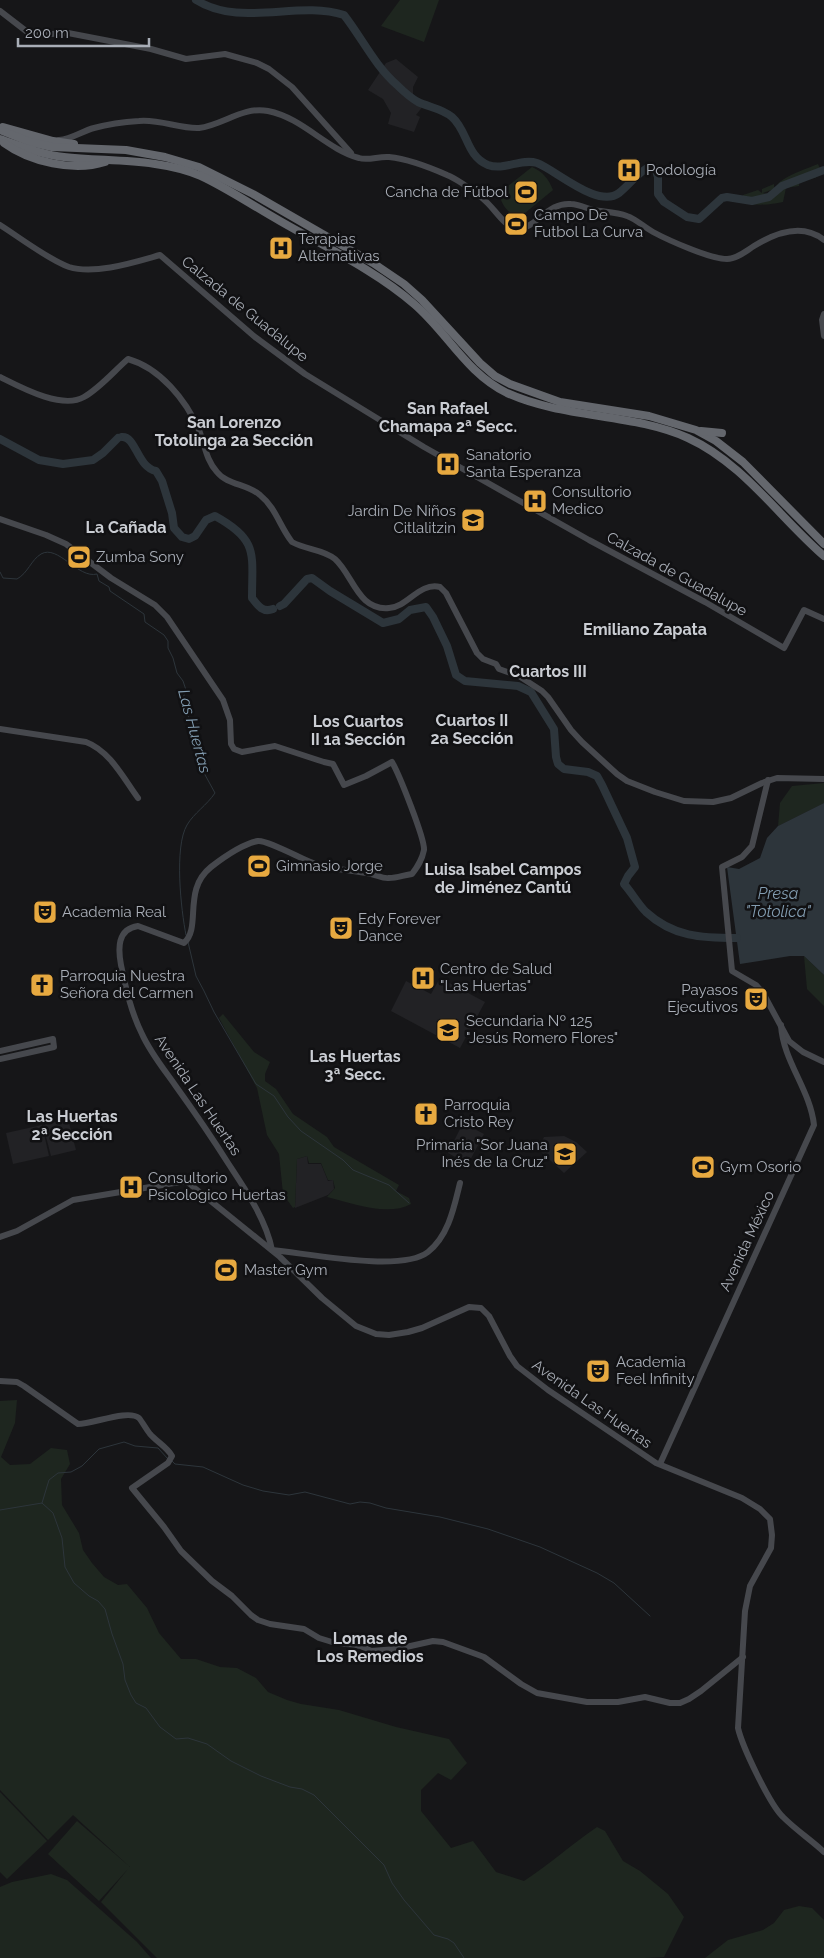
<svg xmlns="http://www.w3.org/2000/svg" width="824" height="1958" viewBox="0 0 824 1958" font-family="Raleway,sans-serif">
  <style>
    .built { fill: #222225 }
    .green { fill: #1e261f }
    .water { fill: #2d353b }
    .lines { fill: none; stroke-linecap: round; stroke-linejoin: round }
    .stream { stroke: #2d353b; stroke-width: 1 }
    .river { stroke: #2d353b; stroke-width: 8 }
    .secondary { stroke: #46484d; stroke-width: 6 }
    .highway { stroke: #64676d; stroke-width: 8 }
    .labels { text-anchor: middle; stroke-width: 5; stroke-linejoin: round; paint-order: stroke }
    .poi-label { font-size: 15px; fill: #a9aeb7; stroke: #111113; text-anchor: start }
    .street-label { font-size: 15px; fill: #a9aeb7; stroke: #111113 }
    .neighbourhood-label { font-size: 16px; font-weight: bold; fill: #cacdd3; stroke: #111113 }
    .water-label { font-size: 16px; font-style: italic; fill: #829cb0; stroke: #111113 }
  </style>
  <rect width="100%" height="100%" fill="#161618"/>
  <g class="built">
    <path d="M396 59 418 77 413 87V98L423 106 416 115 420 117 414 132 388 124 391 113 383 99 368 90 386 63Z"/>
    <path d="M440 978 485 1002 460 1048 391 1011 406 981 431 994Z"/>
    <path d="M68 1119 76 1150 51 1156 43 1125Z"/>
    <path d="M463 1123 484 1134 468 1164 448 1153Z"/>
    <path d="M42 1125 49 1156 13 1164 6 1133Z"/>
    <path d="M564 1136 576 1142 587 1152 564 1173 538 1149 544 1137Z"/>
    <path d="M307 1156 308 1164H321L328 1181 333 1180 334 1189 328 1195 295 1208 297 1159Z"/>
  </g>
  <g class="green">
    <path d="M400 0H439L424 42 381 26Z"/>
    <path d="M818 164 822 173 815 178 799 180V186L786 188 783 202C770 205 755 206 741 202L743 195 758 190 762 193V189L774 184V189L763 193C774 196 774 186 781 181 792 173 806 169 818 164Z"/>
    <path d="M532 167C543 172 548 178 553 190L519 218C507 212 502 206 499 193Z"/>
    <path d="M824 783V803L778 826 780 803 792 786Z"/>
    <path d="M804 956 824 975V1006L807 989Z"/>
    <path d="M223 1014 254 1052 270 1062 265 1074V1081L276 1089 293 1114 327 1137 334 1147 399 1185 396 1191 409 1198 411 1204C387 1217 352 1203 327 1197L335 1188 333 1180H328L321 1163H309L307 1156 297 1159 295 1207 293 1208 283 1194 279 1154 267 1135 257 1088 219 1018Z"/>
    <path d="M17 1400 15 1423 1 1457 10 1465 30 1464 51 1448 67 1450 70 1464 61 1479 62 1505 79 1533 83 1550 92 1563 104 1577 118 1585 127 1584 147 1608 159 1633 181 1659H196L220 1667 237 1668 256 1678 268 1692 287 1700 301 1704 339 1710 396 1727 449 1739 467 1763 451 1780 438 1773 421 1790V1811L451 1848 473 1841 496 1872 524 1881C550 1864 572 1844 597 1827L605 1831 623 1861 640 1871 668 1894 684 1917 664 1957 645 1958H157L101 1902 128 1869 99 1901 48 1854 77 1821 130 1867 73 1815 48 1840 0 1790V1401Z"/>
    <path d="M0 1792 47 1841 7 1879 0 1872Z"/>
    <path d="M51 1874 67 1880 137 1942 151 1958H0V1887L12 1882Z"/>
    <path d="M799 1906 812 1908 824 1920V1958H705L728 1940 763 1930 774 1923 784 1910Z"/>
  </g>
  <path class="water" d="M824 803V975L804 956H790L740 964 727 867 739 869 760 858 767 838 778 826Z"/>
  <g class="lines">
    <g class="stream">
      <path d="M0 572 3 578 17 579C28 573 31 560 41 554 58 544 78 579 97 574L99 581 109 587 110 591 144 614 145 622 164 635 168 641V648L173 658 177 673 183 681 186 690 183 698 190 722 200 737 204 773 215 793C207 805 194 813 187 825 174 847 181 910 186 935"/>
      <path d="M188 942 196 976 204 991 214 1012 256 1084 274 1096 288 1117 301 1131 343 1160 353 1170 389 1185 409 1203"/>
      <path d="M172 1461 175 1464 203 1467 243 1485 263 1491 289 1495 305 1492 350 1504 360 1502 370 1503 386 1508 440 1517 488 1529 540 1547 597 1573 614 1583 650 1616"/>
      <path d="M42 1503 49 1480 58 1473 71 1472 82 1466 99 1449 124 1442 135 1446 158 1448 168 1459"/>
      <path d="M0 1510 42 1503 53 1513 62 1538 65 1567 74 1583 89 1596 98 1601 105 1609 112 1634 123 1664 125 1680 131 1695 136 1703 146 1708 160 1727 176 1739 188 1738 207 1744 231 1761 261 1776 290 1787 302 1789 314 1795 384 1865 392 1883 404 1900 434 1935 448 1939 454 1943 464 1958"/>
    </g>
    <g class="river">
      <path d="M196 0C240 28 298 0 344 15 362 38 375 66 397 85 403 91 411 98 418 102 429 107 443 109 452 117 468 131 466 156 488 165 504 171 521 158 537 163 556 170 598 209 619 193 628 186 636 175 647 168H655L658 177V194L664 202 687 217 699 219 722 198 727 197 752 201 769 197 782 186 824 170"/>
      <path d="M122 437C136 436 137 467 156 471L162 481 172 513 174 528 182 537 189 539 195 536 206 520 215 516C259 540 252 554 252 598 258 606 263 613 273 609"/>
      <path d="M0 439 39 460 63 464 93 460 103 453 118 438"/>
      <path d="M280 606 284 604 307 579 312 578 330 591 383 623 399 619 410 610 426 607 433 617 447 646 456 675 465 681 518 686 531 692 554 729 556 757 558 764 564 769 588 772 597 776 602 785 627 838 635 867 628 876 624 884C632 893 638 904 646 912 673 937 702 938 737 938"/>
    </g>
    <g class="secondary">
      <path d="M0 11 26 31 35 35 68 33 151 49 186 59 225 54 257 63 269 69 292 87 351 153"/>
      <path d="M59 140C72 139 82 131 94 128 109 124 124 122 139 121 160 119 180 129 199 128 223 125 243 106 268 111 303 118 326 149 359 158 368 161 379 156 389 157 408 159 429 167 447 175 459 180 472 190 482 198 495 208 502 225 518 230 538 226 548 202 571 204 578 204 586 208 593 210 604 212 616 212 627 216 636 219 644 227 653 232 668 240 710 259 727 259 737 259 746 251 754 246 775 233 802 222 824 240"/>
      <path d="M0 225C19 237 49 260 69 267 95 275 135 262 160 255L255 337 305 374 424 447 589 540 705 602 784 648 804 610 824 619"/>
      <path d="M824 314 822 320 824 336"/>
      <path d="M0 377C20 387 62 410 84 397 100 388 114 371 128 359 160 368 186 400 199 430 205 445 206 460 217 472 227 485 248 484 260 495 276 508 280 527 292 542 306 550 323 549 335 559 353 575 358 611 389 608 408 607 419 582 440 587L446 593 477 653 483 659 496 664 499 669 519 676 542 691 548 697 571 730 582 742 617 774 627 781 655 792 684 801 713 802 731 798 762 783 777 778 824 779"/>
      <path d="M0 519 46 535 66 544 111 578 155 605 167 617 223 700 230 720 231 744 234 749 242 752 275 746 324 762 333 764 344 785 366 776 392 762C399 774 425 839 424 850 422 860 418 866 412 874 404 875 397 878 389 878 383 879 377 875 371 874 354 870 335 870 318 865 305 861 268 840 258 841 242 844 224 857 211 867 182 890 202 927 184 943L138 926C117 929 118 949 121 965 126 989 131 1012 142 1034 150 1052 163 1068 175 1085 193 1110 211 1136 228 1163 245 1189 266 1219 272 1250"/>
      <path d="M0 729 86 742C110 751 124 779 138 798"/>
      <path d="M768 780 752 846 742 857 722 867 732 971 756 985 763 993 789 1041 803 1052 824 1062"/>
      <path d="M0 1051 53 1039 54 1047 0 1059"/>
      <path d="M0 1237 17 1231 73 1200 186 1181 280 1257 322 1298 356 1326 376 1334 389 1335 408 1332 422 1328 469 1307 481 1308 489 1316 510 1356 517 1366 548 1390 656 1463 742 1498 760 1509 770 1519 772 1535 771 1548 750 1586 745 1611 738 1728C742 1746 770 1805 783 1817 796 1830 811 1840 824 1852"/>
      <path d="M272 1250C306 1253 401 1273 428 1252 449 1235 454 1207 460 1183"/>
      <path d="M0 1381 17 1382 24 1386 78 1424C93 1424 128 1409 139 1418 143 1423 146 1429 150 1434 157 1442 167 1447 172 1456L168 1463 132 1488 164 1527 181 1551 212 1581 232 1596 251 1615 258 1620 270 1624 304 1629 319 1638 332 1642 361 1646 371 1651 397 1649 433 1641 443 1642 484 1657 521 1684 537 1693 587 1702H618L645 1697 670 1703H680L689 1699 701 1691 743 1657"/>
      <path d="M660 1464 814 1125C810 1089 783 1061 781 1025"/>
    </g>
    <g class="highway">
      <path d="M3 127 53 141 74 144"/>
      <path d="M0 130 30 142 52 147 126 150 165 157 199 167 253 194 326 236 373 263 404 284 422 300 480 363 495 376 510 384 560 402 649 416 696 430 716 441 743 462 824 544"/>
      <path d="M0 139C21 146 42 155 64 157 110 162 158 158 201 176 227 188 255 207 280 221 325 247 375 270 414 304 447 332 466 373 507 393 564 419 633 413 688 438 743 463 779 517 824 556"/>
      <path d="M4 143C30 162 74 172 105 162"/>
      <path d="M701 431 722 433"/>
    </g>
  </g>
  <defs>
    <g id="hospital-square" transform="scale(1.25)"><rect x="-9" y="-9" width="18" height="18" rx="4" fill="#e7a940" stroke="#111113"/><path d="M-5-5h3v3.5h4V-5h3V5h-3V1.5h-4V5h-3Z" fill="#111"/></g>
    <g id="stadium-square" transform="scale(1.25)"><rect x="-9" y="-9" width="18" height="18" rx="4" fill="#e7a940" stroke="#111113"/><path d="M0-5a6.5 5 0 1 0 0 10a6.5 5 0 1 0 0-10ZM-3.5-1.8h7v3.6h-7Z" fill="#111"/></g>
    <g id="school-square" transform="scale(1.25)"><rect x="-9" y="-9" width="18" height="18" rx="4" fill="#e7a940" stroke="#111113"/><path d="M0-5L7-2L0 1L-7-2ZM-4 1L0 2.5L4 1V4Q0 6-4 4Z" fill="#111"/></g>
    <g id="theatre-square" transform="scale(1.25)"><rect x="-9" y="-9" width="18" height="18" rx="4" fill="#e7a940" stroke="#111113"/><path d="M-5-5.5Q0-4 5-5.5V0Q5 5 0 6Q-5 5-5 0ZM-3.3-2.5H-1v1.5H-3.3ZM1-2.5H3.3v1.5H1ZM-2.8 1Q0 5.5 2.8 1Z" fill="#111"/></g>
    <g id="church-square" transform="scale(1.25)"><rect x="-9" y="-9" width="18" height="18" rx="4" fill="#e7a940" stroke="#111113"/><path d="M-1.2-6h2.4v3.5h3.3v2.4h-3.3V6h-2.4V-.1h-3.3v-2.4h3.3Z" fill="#111"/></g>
  </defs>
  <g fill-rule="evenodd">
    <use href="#hospital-square" x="629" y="170"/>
    <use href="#stadium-square" x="526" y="192"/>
    <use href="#stadium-square" x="516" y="224"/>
    <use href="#hospital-square" x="281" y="248"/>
    <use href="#hospital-square" x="448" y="464"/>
    <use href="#hospital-square" x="535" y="501"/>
    <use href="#school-square" x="473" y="520"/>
    <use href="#stadium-square" x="79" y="557"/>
    <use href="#stadium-square" x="259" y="866"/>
    <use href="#theatre-square" x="45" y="912"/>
    <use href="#theatre-square" x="341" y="928"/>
    <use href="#hospital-square" x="423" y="978"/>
    <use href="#church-square" x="42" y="985"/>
    <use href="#theatre-square" x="756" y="999"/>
    <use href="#school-square" x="448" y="1030"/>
    <use href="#church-square" x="426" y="1114"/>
    <use href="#school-square" x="565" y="1154"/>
    <use href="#stadium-square" x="703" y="1167"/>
    <use href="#hospital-square" x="131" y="1187"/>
    <use href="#stadium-square" x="226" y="1270"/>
    <use href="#theatre-square" x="598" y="1371"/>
  </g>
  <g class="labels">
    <g class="poi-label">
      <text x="646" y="175">Podología</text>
      <text x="508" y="197" text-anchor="end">Cancha de Fútbol</text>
      <text x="534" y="220">Campo De<tspan x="534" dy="17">Futbol La Curva</tspan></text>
      <text x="298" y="244">Terapias<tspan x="298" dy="17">Alternativas</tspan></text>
      <text x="466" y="460">Sanatorio<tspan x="466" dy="17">Santa Esperanza</tspan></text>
      <text x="552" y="497">Consultorio<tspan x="552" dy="17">Medico</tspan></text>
      <text x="456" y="516" text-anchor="end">Jardin De Niños<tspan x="456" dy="17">Citlalitzin</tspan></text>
      <text x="96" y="562">Zumba Sony</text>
      <text x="276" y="871">Gimnasio Jorge</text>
      <text x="62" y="917">Academia Real</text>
      <text x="358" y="924">Edy Forever<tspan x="358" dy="17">Dance</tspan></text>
      <text x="440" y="974">Centro de Salud<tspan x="440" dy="17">"Las Huertas"</tspan></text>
      <text x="60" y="981">Parroquia Nuestra<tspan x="60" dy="17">Señora del Carmen</tspan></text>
      <text x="738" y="995" text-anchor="end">Payasos<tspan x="738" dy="17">Ejecutivos</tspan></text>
      <text x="466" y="1026">Secundaria Nº 125<tspan x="466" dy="17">"Jesús Romero Flores"</tspan></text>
      <text x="444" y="1110">Parroquia<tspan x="444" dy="17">Cristo Rey</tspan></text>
      <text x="548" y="1150" text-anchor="end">Primaria "Sor Juana<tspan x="548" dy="17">Inés de la Cruz"</tspan></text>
      <text x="720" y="1172">Gym Osorio</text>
      <text x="148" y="1183">Consultorio<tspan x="148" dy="17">Psicologico Huertas</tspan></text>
      <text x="244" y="1275">Master Gym</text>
      <text x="616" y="1367">Academia<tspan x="616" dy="17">Feel Infinity</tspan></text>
    </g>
    <g class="street-label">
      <text transform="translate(245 309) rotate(39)" y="5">Calzada de Guadalupe</text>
      <text transform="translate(677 574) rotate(29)" y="5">Calzada de Guadalupe</text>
      <text transform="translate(198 1095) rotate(56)" y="5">Avenida Las Huertas</text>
      <text transform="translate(747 1241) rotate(-65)" y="5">Avenida México</text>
      <text transform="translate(592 1404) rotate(35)" y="5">Avenida Las Huertas</text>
    </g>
    <g class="neighbourhood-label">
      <text x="448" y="414">San Rafael<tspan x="448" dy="18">Chamapa 2ª Secc.</tspan></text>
      <text x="234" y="428">San Lorenzo<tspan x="234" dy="18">Totolinga 2a Sección</tspan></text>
      <text x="126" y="533">La Cañada</text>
      <text x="645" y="635">Emiliano Zapata</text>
      <text x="548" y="677">Cuartos III</text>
      <text x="472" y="726">Cuartos II<tspan x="472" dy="18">2a Sección</tspan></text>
      <text x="358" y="727">Los Cuartos<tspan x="358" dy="18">II 1a Sección</tspan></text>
      <text x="503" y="875">Luisa Isabel Campos<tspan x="503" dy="18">de Jiménez Cantú</tspan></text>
      <text x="355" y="1062">Las Huertas<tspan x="355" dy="18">3ª Secc.</tspan></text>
      <text x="72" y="1122">Las Huertas<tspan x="72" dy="18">2ª Sección</tspan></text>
      <text x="370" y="1644">Lomas de<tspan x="370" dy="18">Los Remedios</tspan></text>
    </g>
    <g class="water-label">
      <text transform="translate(195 731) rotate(75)" y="6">Las Huertas</text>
      <text x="778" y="899">Presa<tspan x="778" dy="18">"Totolica"</tspan></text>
    </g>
  </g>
  <path d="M18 38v8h131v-8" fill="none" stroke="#a9aeb7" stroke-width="2.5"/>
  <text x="25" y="38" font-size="15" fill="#a9aeb7" stroke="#111113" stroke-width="4" paint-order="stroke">200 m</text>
</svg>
